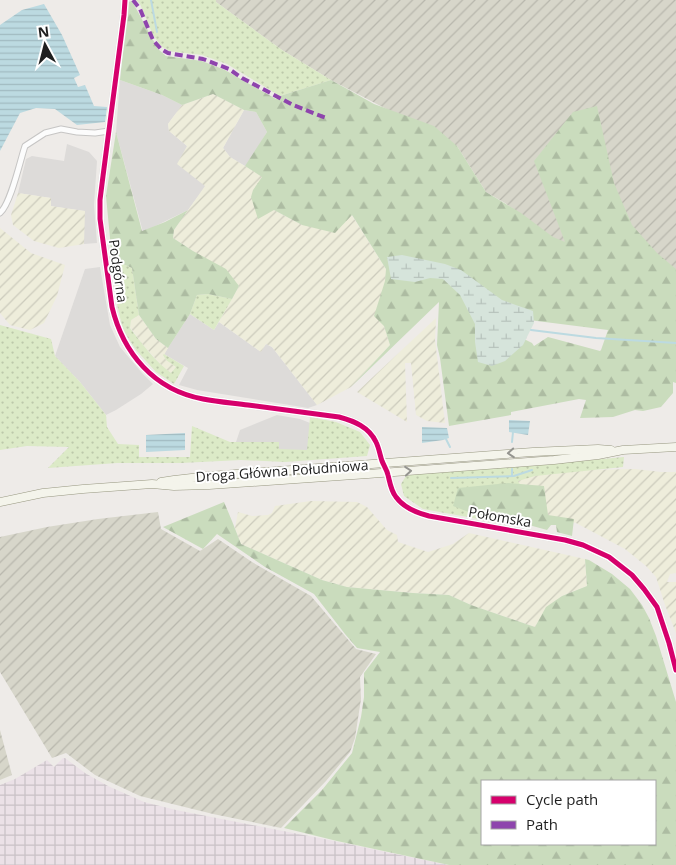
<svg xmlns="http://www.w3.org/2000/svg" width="676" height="865" viewBox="0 0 676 865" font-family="'Open Sans',sans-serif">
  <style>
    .residential { fill: #dddbd9 }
    .industrial { fill: url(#industrial-grid) }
    .construction { fill: url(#construction-furrows) }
    .farmland { fill: url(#farmland-furrows) }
    .grass { fill: url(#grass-dots) }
    .forest { fill: url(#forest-firs); fill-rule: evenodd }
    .wetland { fill: url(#wetland-marsh) }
    .water { fill: url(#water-rules) }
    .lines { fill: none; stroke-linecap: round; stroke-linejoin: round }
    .stream { stroke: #bcdae1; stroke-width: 2 }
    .minor-casing { stroke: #c6c5c4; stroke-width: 7 }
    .tertiary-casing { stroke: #c6c5c4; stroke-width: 8 }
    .secondary-casing { stroke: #979780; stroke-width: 9 }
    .minor { stroke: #fcfcfc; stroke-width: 5 }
    .tertiary { stroke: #fcfcfc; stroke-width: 6 }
    .secondary { stroke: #f4f4eb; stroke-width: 8 }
    .quiet { stroke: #8e44ad; stroke-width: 4; stroke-dasharray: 8 4; stroke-linecap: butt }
    .cycleway-casing { stroke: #fff; stroke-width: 8 }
    .cycleway { stroke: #d6006c; stroke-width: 5 }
    .oneway { stroke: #94948f }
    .labels { text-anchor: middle; stroke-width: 4; stroke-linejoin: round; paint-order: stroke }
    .street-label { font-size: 14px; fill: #1f1f1f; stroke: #fff }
  </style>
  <defs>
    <pattern id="industrial-grid" width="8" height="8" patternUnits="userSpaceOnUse" patternTransform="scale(1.25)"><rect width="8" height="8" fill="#ebe1e7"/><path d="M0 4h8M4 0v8" fill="none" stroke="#c9c1c6"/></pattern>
    <pattern id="construction-furrows" width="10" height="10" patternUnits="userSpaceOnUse" patternTransform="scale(1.25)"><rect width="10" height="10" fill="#d7d6ca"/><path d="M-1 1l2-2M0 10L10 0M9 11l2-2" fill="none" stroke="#b8b7ad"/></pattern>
    <pattern id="farmland-furrows" width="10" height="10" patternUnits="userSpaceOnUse" patternTransform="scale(1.25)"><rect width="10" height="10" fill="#eeeddb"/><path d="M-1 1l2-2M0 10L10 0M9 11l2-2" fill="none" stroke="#cccbbc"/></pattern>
    <pattern id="grass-dots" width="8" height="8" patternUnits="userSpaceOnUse" patternTransform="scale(1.25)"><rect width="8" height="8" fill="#dceac7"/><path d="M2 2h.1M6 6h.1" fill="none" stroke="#bcc8aa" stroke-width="1.8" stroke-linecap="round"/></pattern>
    <pattern id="forest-firs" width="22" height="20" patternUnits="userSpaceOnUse" patternTransform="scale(1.25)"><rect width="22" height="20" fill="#cadcbd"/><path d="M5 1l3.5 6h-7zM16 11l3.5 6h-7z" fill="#adbca2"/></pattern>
    <pattern id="wetland-marsh" width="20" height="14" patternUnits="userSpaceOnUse" patternTransform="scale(1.25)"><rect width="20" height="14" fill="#d6e4db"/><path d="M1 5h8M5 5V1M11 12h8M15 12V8" fill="none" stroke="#b7c3bc"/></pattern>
    <pattern id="water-rules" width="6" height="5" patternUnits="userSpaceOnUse" patternTransform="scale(1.25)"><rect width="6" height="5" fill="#bcdae1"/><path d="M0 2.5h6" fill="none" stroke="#a1bbc1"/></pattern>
  </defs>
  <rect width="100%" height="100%" fill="#eeebe8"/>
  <g class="residential">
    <path d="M120 80 162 95 182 105 168 124 169 131 187 146 206 186 188 210 143 232 116 132Z"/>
    <path d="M244 110 256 112 267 132 249 162 245 166 230 157 223 148Z"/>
    <path d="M67 144 89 152 97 161 94 205 97 243 84 244V211L50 206 51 198 18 193 26 159 32 156 64 161Z"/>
    <path d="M100 267 110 325 120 347 142 373 153 384 141 394 116 410 106 415 80 382 55 356 85 269Z"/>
    <path d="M190 314 214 330 219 322 261 352 266 344 272 347 317 405 308 408 197 390 179 385 188 368 164 354Z"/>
    <path d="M277 415 300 419 310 423 309 452 277 450 236 442 240 430Z"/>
  </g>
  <path class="industrial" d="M63 758H65L85 773 108 786 144 802 176 810 329 840 448 865H0V785L15 779 47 760 54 767Z"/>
  <g class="construction">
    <path d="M216 0H676V302L618 285 505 203 486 192 457 146 331 80 282 50 216 2Z"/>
    <path d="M158 512 161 529 200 551 218 539 252 562 311 596 356 649 376 654 360 677 361 699 355 738 350 752 326 781 281 828 213 814 140 796 95 775 66 753 52 758 0 672V537L47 527 98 519Z"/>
    <path d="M0 730 12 775 0 780Z"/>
  </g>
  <g class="farmland">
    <path d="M213 94 244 110 223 148 230 157 263 177 253 190 274 210 302 225 351 214 386 269 384 326 390 345 351 387 317 405 272 347 266 344 261 352 219 322 239 286 193 251 173 238 174 230 205 186 177 164 187 146 169 131 168 124 182 105Z"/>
    <path d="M18 193 51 198V206L85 211 84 244 59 248 34 241 13 225 11 215Z"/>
    <path d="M0 228 31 253 65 265 57 296 44 323 30 330 10 325 0 313Z"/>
    <path d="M139 315 156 339 168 348 164 355 166 360 176 367 171 373 164 368 143 345 130 327 131 320Z"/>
    <path d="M436 318 435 340 445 423 427 421 416 415 411 363H405L407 422 357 392Z"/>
    <path d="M635 469 661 472H676V573L670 574 667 582H676V633L665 605 656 577 646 566 625 549 576 523 546 517 514 479 536 473 584 470Z"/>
    <path d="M311 501 357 502 367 507 387 530 397 535 398 542 428 552 453 544 469 533 585 559 587 586 562 596 547 607 535 627 471 605 449 595 413 593 347 587 322 580 241 544 235 528 238 512 252 516 268 515 272 513 275 506Z"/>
  </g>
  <g class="grass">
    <path d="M136 0H216V2L282 50 331 80 280 96 227 64 202 55 169 51 161 46 153 35 140 4Z"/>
    <path d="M112 259 132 268 139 315 131 320 130 328C142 344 155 361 171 373L176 367 166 360 163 355 164 354 184 366 174 384 156 372 136 350 123 330 116 300Z"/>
    <path d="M208 294 232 299 214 330 190 314 197 295Z"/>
    <path d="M0 325 51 339 55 356 80 382 106 415 107 427 118 444 139 445V457H190L192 426 230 442H279V449L307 450 310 417 336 422 360 432 370 445 367 456 285 462 241 460 181 463H117L48 468 69 447 27 446 0 450Z"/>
    <path d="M624 457 623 467 535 476 518 481 522 488 510 526 473 518 423 509 404 496 401 484 406 476 416 474 536 465Z"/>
  </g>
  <g class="forest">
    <path d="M132 1 158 49 166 56 202 61 225 70 276 99 280 96 331 80 374 104 434 126 457 146 486 192 521 213 553 237 565 242 534 161 573 112 597 106 614 183 632 225 657 253 676 269V383L673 382V393L661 407 643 411 635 410 613 417 580 418 586 400 579 399 511 412V415L449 426 440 358 437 345 439 302 351 387 390 345 384 326 374 316 385 281 386 269 352 215 335 233 302 225 274 210 258 219 251 197 253 190 262 177 245 166 267 132 256 112 244 110 213 94 182 105 162 95 120 80 128 2ZM529 320 608 330 601 350 600 351 548 337 534 346 532 343 524 339Z"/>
    <path d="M116 132 142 231 165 222 188 210 174 230 173 238 193 251 226 269 239 286 232 299 208 294 197 295 190 314 168 348 156 339 139 315 132 268 112 259 106 196Z"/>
    <path d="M508 483 544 486 548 515 574 519 572 536 557 532 556 525H551L547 530 529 525 519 519 479 516 453 506 458 488Z"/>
    <path d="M224 502 232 521 241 544 322 580 347 587 413 593 449 595 471 605 535 627 546 607 562 596 587 586 585 559 589 560 612 574 630 589 642 605 649 618 656 636 676 702V865H449L337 841 284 828 322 790 352 753 361 717 364 697V673L380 652 357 648 345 634 314 594 265 567 217 534 203 549 163 527ZM482 781H655V844H482Z"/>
  </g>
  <path class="wetland" d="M402 255 445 264 461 270 502 300 533 311 534 323 523 345 505 361 492 366 478 362 475 342V324L460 295 443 279 430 278 415 282 391 279 387 257Z"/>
  <g class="water">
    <path d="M44 4 62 35 80 75 74 78 78 87 85 85 94 106 107 107 105 122 77 125 55 109 36 108 20 113 0 151V25L22 10Z"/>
    <path d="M509 420 530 421 528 435 509 432Z"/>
    <path d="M422 427 447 428 449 438 443 440 422 443Z"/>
    <path d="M185 433V450L146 452V435Z"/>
  </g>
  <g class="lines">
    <g class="stream">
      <path d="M151 0 157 32"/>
      <path d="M531 330 596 338 676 343"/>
      <path d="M446 439 450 447"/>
      <path d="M512 442 513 432"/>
      <path d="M512 469V476"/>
      <path d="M451 478 514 476 532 470"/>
    </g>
    <g class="minor-casing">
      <path id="minor" d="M0 213C11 203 20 161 25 146L45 133 61 129 77 132 95 133 109 131"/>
    </g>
    <g class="tertiary-casing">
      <path id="tertiary" d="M125 0 124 15 103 176 100 200V219L112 307C123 353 154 390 203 399 218 402 233 403 248 405 278 409 309 413 339 417 354 421 369 427 376 442 379 448 380 455 382 461 384 466 387 470 388 475 390 483 391 491 396 497 404 508 417 513 429 516L565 540 583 545 609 557 632 575 644 589 657 607 669 643 676 670"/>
    </g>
    <g class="secondary-casing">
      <g id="secondary">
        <path d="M161 482 174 480 209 476 533 452 598 449 611 450"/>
        <path d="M0 502 43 493 83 489 152 484 174 486 209 485 368 474 554 460 598 455 623 450 676 447"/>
      </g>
    </g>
    <use href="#minor" class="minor"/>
    <use href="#tertiary" class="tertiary"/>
    <use href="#secondary" class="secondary"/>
    <path class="quiet" d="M133 0 140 9 153 40 161 49 168 53 203 59 229 69 242 78 293 105 326 118"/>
    <g class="cycleway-casing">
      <path id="cycleway" d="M125 0 124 15 103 176 100 200V219L112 307C123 353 154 390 203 399 218 402 233 403 248 405 278 409 309 413 339 417 354 421 369 427 376 442 379 448 380 455 382 461 384 466 387 470 388 475 390 483 391 491 396 497 404 508 417 513 429 516L565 540 583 545 609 557 632 575 644 589 657 607 669 643 676 670"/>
    </g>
    <use href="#cycleway" class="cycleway"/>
  </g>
  <defs><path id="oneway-chevron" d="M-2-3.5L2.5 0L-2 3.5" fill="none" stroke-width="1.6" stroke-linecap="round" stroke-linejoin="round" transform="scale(1.25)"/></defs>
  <g class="oneway">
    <use href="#oneway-chevron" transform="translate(511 453) rotate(176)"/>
    <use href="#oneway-chevron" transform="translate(408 471) rotate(-5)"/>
  </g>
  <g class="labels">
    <g class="street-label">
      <text transform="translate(118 271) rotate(82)" y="5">Podgórna</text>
      <text transform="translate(282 471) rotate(-4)" y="5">Droga Główna Południowa</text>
      <text transform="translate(500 517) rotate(10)" y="5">Połomska</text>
    </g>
  </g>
  <rect x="481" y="780" width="175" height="65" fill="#ffffff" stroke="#a5a5a5"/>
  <rect x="491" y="796" width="25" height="8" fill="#d6006c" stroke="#a5a5a5"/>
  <text x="526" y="805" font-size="15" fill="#1f1f1f">Cycle path</text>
  <rect x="491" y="821" width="25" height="8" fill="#8e44ad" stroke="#a5a5a5"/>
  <text x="526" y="830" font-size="15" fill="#1f1f1f">Path</text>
  <g transform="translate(45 45) rotate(353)" stroke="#ffffff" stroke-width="4" paint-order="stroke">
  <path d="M0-4L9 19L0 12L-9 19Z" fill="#1f1f1f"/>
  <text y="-8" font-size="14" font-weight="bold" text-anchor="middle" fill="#1f1f1f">N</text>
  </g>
</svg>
